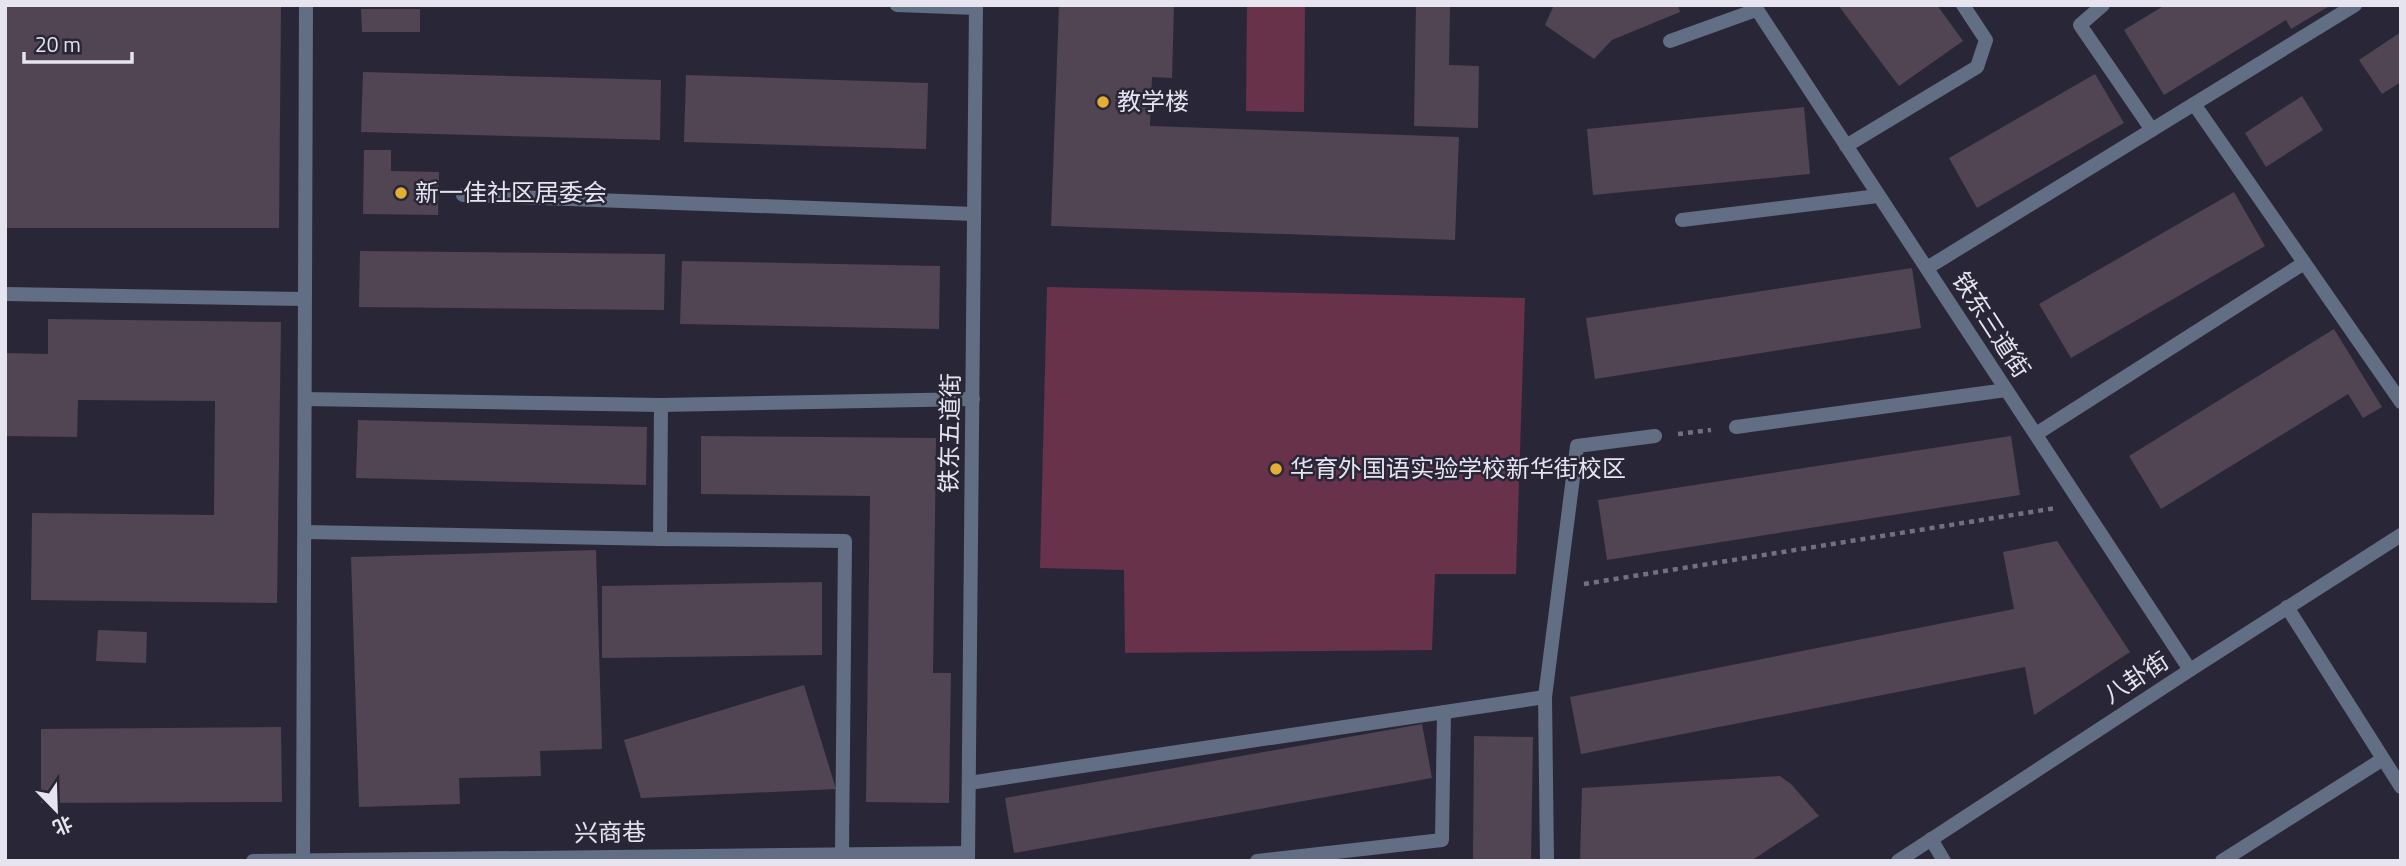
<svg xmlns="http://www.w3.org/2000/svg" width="2406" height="866" viewBox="0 0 2406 866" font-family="'Titillium Web','Noto Sans SC',sans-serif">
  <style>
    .green { fill: #67324a }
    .building { fill: #514453 }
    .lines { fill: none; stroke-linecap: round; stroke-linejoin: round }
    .path { stroke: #73717f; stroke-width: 4.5; stroke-dasharray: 5 5; stroke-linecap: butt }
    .service { stroke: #616e83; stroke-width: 14 }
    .minor { stroke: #616e83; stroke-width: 14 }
    .tertiary { stroke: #616e83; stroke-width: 14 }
    .poi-dot { fill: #e2af34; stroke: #292737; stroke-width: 2.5 }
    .labels { text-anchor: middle; stroke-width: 5; stroke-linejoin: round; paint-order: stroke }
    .poi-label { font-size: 24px; fill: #e5e4ef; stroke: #292737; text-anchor: start }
    .street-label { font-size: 24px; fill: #e5e4ef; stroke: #292737 }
  </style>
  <rect width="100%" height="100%" fill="#292737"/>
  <g class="green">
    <path d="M1247 5H1305L1304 112 1246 111Z"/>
    <path d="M1047 287 1525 298 1516 574H1435L1432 650 1125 653 1124 570 1040 568Z"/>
  </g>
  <g class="building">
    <path d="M5 5H281L279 228H5Z"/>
    <path d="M1059 5H1174L1172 78 1152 77 1150 126 1459 137 1455 240 1051 226Z"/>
    <path d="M1416 5H1450L1449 65 1479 66 1478 128 1414 126Z"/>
    <path d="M1554 5H1678L1680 12 1612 40 1594 59 1545 25Z"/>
    <path d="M1838 5H1937L1963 41 1899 86Z"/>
    <path d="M2165 5H2331L2291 29 2286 20 2164 95 2124 30Z"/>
    <path d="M361 9H420V32H362Z"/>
    <path d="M2401 32V82L2382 94 2359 60Z"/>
    <path d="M363 72 661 80 660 140 361 132Z"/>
    <path d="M2095 74 2124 123 1977 208 1949 158Z"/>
    <path d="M686 75 928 83 926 149 684 142Z"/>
    <path d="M2302 96 2323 130 2266 167 2245 133Z"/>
    <path d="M1804 107 1810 174 1593 195 1587 129Z"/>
    <path d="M364 150H391V171L439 172 438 215 363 214Z"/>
    <path d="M2234 192 2265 246 2071 358 2039 304Z"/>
    <path d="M360 251 665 254 664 310 359 307Z"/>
    <path d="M682 261 940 266 939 329 680 324Z"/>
    <path d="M1912 268 1921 328 1595 379 1586 318Z"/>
    <path d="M48 319 281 322 277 603 31 600 32 513 214 515 215 401 78 400 77 437 5 436V353L48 354Z"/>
    <path d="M2334 329 2382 407 2363 418 2348 394 2161 509 2129 456Z"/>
    <path d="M358 420 647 427 646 485 356 478Z"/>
    <path d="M701 436 936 438 933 673H951L949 803 866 802 870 496 701 494Z"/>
    <path d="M2011 436 2020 495 1607 560 1598 500Z"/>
    <path d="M2057 541 2130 652 2034 715 2025 667 1581 754 1570 697 2014 609 2003 552Z"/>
    <path d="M596 550 602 749 540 751 541 776 459 778 460 804 359 807 351 557Z"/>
    <path d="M822 582V655L602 658V586Z"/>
    <path d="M98 630 147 632 146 663 96 661Z"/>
    <path d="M804 685 836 789 641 798 624 740Z"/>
    <path d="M1422 724 1432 778 1014 853 1005 798Z"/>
    <path d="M281 727 282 802 41 803V729Z"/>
    <path d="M1474 736 1533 737 1531 861H1473Z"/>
    <path d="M1780 776 1791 784 1819 816 1751 861H1580L1582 788Z"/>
  </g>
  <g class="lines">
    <g class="path">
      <path d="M1678 434 1711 430"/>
      <path d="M1584 584 2056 508"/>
    </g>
    <g class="service">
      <path d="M897 5 976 8"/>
      <path d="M2103 5 2080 25 2152 130"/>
      <path d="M1670 41 1756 10"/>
      <path d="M2194 104 2401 402"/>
      <path d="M1846 146 1977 67 1986 40 1963 5"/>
      <path d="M463 195 974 214"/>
      <path d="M1682 220 1878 196"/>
      <path d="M1927 268 2355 5"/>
      <path d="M5 294 304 299"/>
      <path d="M305 399 661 405 973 399"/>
      <path d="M1736 427 2006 390"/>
      <path d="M2036 434 2304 263"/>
      <path d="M306 532 660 539 661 405"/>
      <path d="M660 539 845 541 842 853"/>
      <path d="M2287 607 2401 787"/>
      <path d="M969 783 1545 697"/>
      <path d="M303 860 306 5"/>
      <path d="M1257 861 1442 840 1444 712"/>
      <path d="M1547 861 1545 697 1577 446 1655 436"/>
      <path d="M2222 861 2383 759"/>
    </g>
    <g class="minor">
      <path d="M1754 5 2190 670"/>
      <path d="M1931 839 1944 861"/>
      <path d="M253 861 968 853"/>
      <path d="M968 861 976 5"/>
    </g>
    <path class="tertiary" d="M1898 861 2190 670 2401 535"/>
  </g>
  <g class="poi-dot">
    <circle cx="1103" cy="102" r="7"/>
    <circle cx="401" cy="193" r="7"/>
    <circle cx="1276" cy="469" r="7"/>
  </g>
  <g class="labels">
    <g class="poi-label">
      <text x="1117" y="110">教学楼</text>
      <text x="415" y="201">新一佳社区居委会</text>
      <text x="1290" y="477">华育外国语实验学校新华街校区</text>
    </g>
    <g class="street-label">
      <text transform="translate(1991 325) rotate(57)" y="8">铁东三道街</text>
      <text transform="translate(950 433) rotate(-89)" y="8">铁东五道街</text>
      <text transform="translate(2136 678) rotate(-33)" y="8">八卦街</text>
      <text transform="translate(610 833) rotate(-1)" y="8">兴商巷</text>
    </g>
  </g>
  <rect width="2406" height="866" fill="none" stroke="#e5e4ef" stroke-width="14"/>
  <g transform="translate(56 810) rotate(157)" stroke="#292737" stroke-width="5" paint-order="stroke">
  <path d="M0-5L12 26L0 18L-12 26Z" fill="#e5e4ef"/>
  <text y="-10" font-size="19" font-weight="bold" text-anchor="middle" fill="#e5e4ef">北</text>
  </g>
  <path d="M24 52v10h108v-10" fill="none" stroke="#e5e4ef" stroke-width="3.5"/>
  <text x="35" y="52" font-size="21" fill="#e5e4ef" stroke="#292737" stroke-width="5" paint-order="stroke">20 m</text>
</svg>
